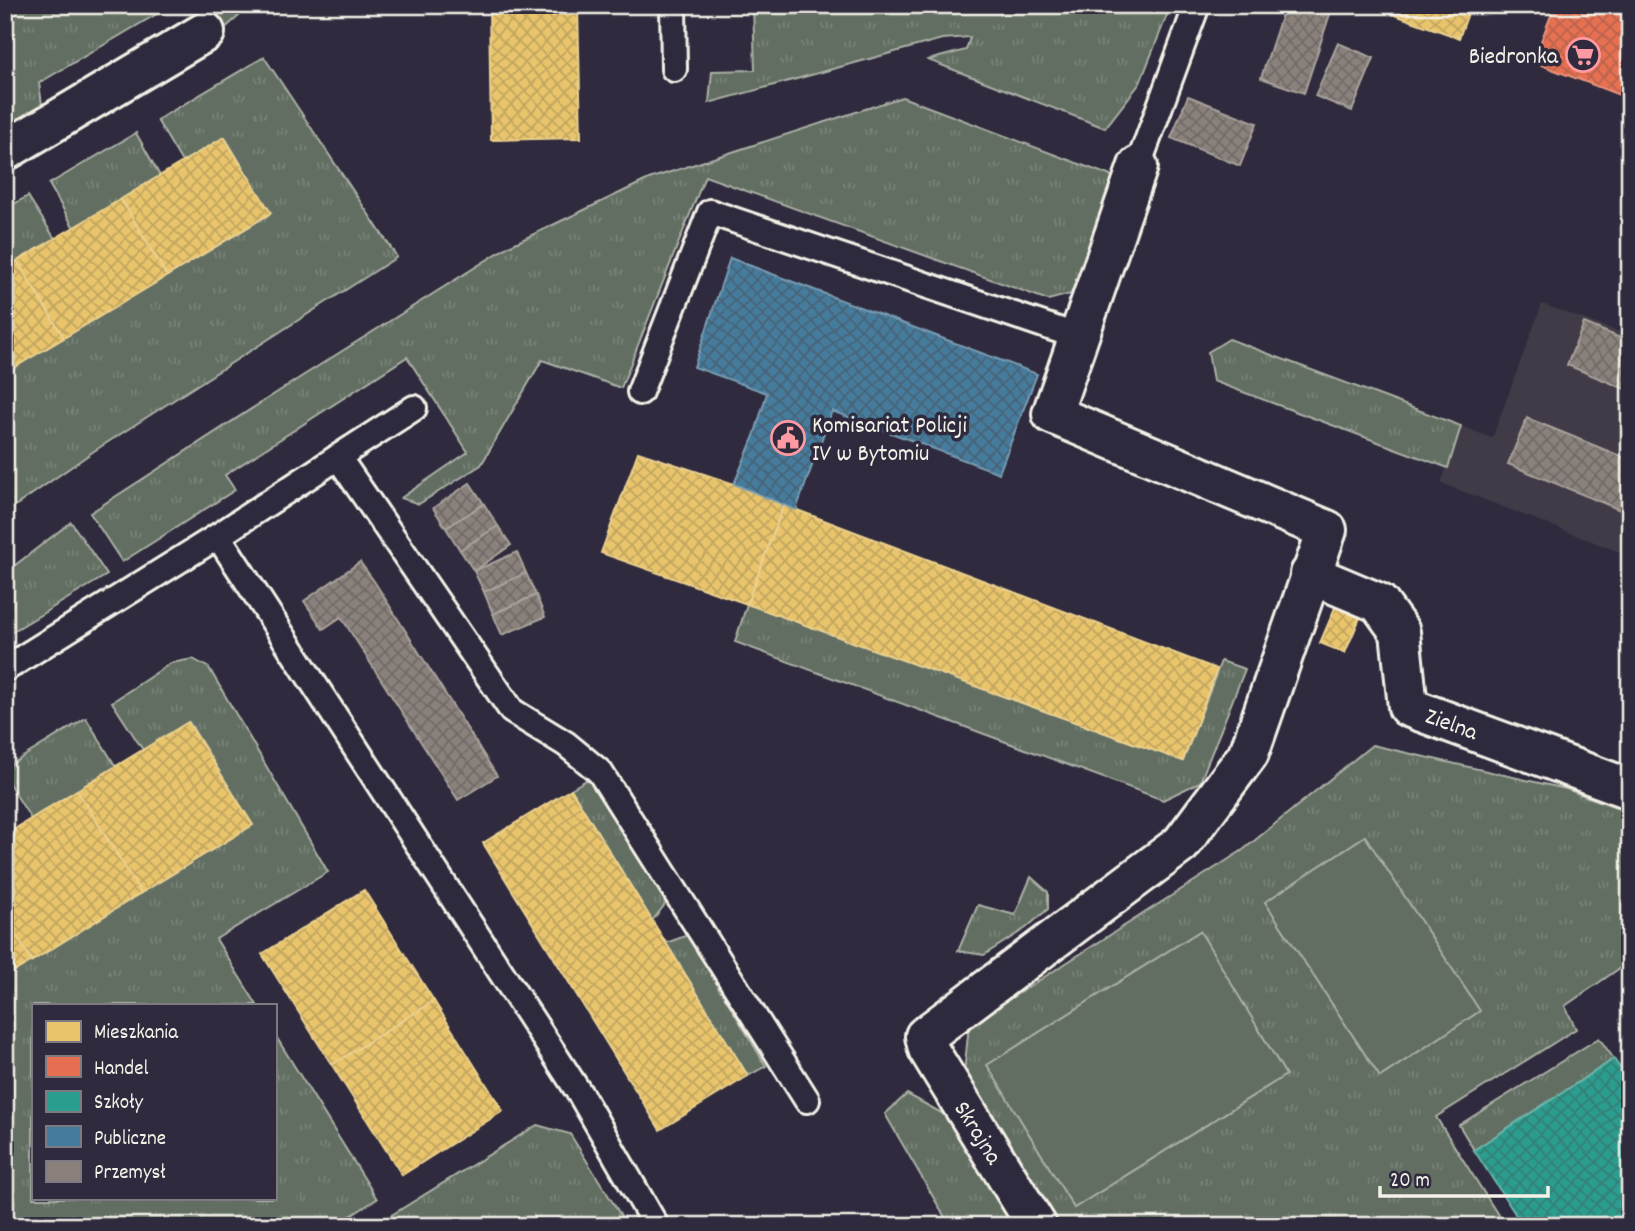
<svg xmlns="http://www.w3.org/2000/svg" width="1635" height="1231" viewBox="0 0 1635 1231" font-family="Dekko,sans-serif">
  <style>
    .built { fill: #413a46 }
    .grass { fill: url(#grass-tufts); stroke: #abb0a5; stroke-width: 2 }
    .park { fill: #626e62; stroke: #abb0a5; stroke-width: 2 }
    .homes { fill: url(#homes-cross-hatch); stroke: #ecd290; stroke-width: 2 }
    .shops { fill: url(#shops-cross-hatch); stroke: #eb967e; stroke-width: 2 }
    .schools { fill: url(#schools-cross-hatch); stroke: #67b6aa; stroke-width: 2 }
    .public { fill: url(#public-cross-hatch); stroke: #7a9eb4; stroke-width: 2 }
    .industry { fill: url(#industry-cross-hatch); stroke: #aaa39c; stroke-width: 2 }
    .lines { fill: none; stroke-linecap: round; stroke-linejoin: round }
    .service-casing { stroke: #f4f1e8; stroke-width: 30 }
    .minor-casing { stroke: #f4f1e8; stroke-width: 44 }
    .service { stroke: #2f2a3d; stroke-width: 24 }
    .minor { stroke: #2f2a3d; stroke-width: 38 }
    .labels { text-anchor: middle; stroke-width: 7; stroke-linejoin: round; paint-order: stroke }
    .poi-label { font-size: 24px; fill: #f4f1e8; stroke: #2f2a3d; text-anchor: end }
    .street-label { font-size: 24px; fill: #f4f1e8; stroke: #2f2a3d }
  </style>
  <defs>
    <pattern id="grass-tufts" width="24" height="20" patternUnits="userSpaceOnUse" patternTransform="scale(1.75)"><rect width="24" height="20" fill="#626e62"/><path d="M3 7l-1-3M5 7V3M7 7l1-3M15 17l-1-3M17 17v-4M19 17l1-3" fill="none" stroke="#798378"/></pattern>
    <pattern id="homes-cross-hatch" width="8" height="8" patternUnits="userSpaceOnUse" patternTransform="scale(1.75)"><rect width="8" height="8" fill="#e9c46a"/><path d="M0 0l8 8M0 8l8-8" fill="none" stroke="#c1a561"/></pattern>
    <pattern id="shops-cross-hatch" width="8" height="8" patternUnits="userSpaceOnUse" patternTransform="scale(1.75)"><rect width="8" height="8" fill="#e76f51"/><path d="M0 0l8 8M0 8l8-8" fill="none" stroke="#b8634e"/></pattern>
    <pattern id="schools-cross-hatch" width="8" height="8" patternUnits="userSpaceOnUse" patternTransform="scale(1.75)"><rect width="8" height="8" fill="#2a9d8f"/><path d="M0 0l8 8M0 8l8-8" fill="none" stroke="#357f75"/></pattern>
    <pattern id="public-cross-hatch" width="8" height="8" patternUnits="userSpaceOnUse" patternTransform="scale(1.75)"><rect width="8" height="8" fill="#457b9d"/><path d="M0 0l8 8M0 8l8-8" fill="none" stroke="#476476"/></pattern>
    <pattern id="industry-cross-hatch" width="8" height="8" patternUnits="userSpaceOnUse" patternTransform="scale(1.75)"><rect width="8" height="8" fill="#8a817c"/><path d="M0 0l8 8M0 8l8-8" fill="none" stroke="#706a66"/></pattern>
  </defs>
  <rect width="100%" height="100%" fill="#2f2a3d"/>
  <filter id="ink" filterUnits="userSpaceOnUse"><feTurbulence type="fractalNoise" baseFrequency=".0143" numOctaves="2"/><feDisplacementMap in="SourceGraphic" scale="14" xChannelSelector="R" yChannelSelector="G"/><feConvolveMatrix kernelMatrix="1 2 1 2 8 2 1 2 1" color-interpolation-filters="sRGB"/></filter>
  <g filter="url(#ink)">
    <path class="built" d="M1542 304 1630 336V556L1441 483 1461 426 1492 438Z"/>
    <g class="grass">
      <path d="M5 5H172L39 83 44 119 5 144Z"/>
      <path d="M205 5H233L239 16 224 29Z"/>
      <path d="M753 5H1171L1140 83 1105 128 928 60 966 50 970 37 942 39 709 103 712 71 755 70Z"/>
      <path d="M264 57 397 257 94 451 5 513V373L270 214 225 137 182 162 157 120Z"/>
      <path d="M902 97 1114 177 1071 294 1048 300 705 176 621 388 542 360 481 465 419 504 401 498 468 452 407 357 225 475 235 490 122 562 90 513 304 375 509 246 649 179Z"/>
      <path d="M136 133 160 176 74 228 49 184Z"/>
      <path d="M28 196 55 239 5 269V209Z"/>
      <path d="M1229 339 1461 426 1448 468 1213 381 1208 352Z"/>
      <path d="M71 522 107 575 5 636V573Z"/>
      <path d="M747 604 1183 761 1221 661 1245 669 1200 782 1163 800 735 642Z"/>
      <path d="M193 659 209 668 328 872 216 939 257 1005H33V1198H275V1035L377 1199 335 1226H5V977L252 825 189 722 143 750 112 702 171 663Z"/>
      <path d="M86 718 116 767 31 819 5 777V768Z"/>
      <path d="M1372 745 1566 789 1630 812V961L1565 1006 1576 1029 1436 1117 1505 1226H1059L964 1073 969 1025 1243 850Z"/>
      <path d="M591 777 667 902 652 921 571 789Z"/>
      <path d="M1031 877 1048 892V909L1026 928 984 955 958 951 978 905 1015 915Z"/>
      <path d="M688 935 766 1066 748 1076 666 943Z"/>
      <path d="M1599 1038 1614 1059 1474 1150 1459 1125Z"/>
      <path d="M907 1094 949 1117 1018 1226H950L885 1114Z"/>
      <path d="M537 1125 570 1134 625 1222 620 1226H374Z"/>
    </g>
    <g class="park">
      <path d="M1365 836 1480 1011 1380 1077 1265 902Z"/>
      <path d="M1200 931 1286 1075 1074 1208 987 1065Z"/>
    </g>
    <g class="homes">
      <path d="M489 5H578L581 138 491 140Z"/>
      <path d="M1367 5H1471L1459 38Z"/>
      <path d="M224 137 271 213 167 276 121 199Z"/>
      <path d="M121 199 167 276 64 338 17 261Z"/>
      <path d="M17 261 64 338 5 373V269Z"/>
      <path d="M638 452 734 484 784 505 747 604 601 553Z"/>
      <path d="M784 505 1217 669 1183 761 747 604Z"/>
      <path d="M1337 603 1362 613 1345 653 1320 643Z"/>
      <path d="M188 722 253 825 141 893 77 790Z"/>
      <path d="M571 789 748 1076 660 1130 483 843Z"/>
      <path d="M77 790 141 893 32 961 5 918V835Z"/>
      <path d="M364 890 434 1001 332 1065 262 954Z"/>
      <path d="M5 918 32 961 5 977Z"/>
      <path d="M434 1001 503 1111 402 1175 332 1065Z"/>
    </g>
    <path class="shops" d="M1555 5H1630V99L1533 62Z"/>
    <path class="schools" d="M1614 1059 1630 1083V1226H1523L1474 1150Z"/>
    <path class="public" d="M730 258 1037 374 999 473 832 411 796 510 734 484 754 436 767 393 694 367Z"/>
    <g class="industry">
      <path d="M1285 5H1333L1304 93 1261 78Z"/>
      <path d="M1338 43 1374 58 1352 111 1315 96Z"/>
      <path d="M1188 96 1257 123 1240 166 1171 138Z"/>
      <path d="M1584 323 1630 342V391L1567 365Z"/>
      <path d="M1527 418 1630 460V514L1508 464Z"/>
      <path d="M470 483 484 504 446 528 433 508Z"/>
      <path d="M484 504 498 526 460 550 446 528Z"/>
      <path d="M498 526 511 545 474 571 460 550Z"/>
      <path d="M517 552 526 573 484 592 474 571Z"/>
      <path d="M360 562 374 581 497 776 458 800 341 617 323 629 304 601Z"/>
      <path d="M526 573 536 595 493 614 484 592Z"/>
      <path d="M536 595 545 617 502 635 493 614Z"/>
    </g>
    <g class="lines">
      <g class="service-casing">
        <g id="service">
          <path d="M673 5 674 69"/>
          <path d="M1138 166 1197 5"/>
          <path d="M640 392 710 212 1079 337"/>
          <path d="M338 457 414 408"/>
          <path d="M218 536 582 1097 656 1226"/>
          <path d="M5 669 218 536 338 457 512 711 566 744 600 772 807 1100"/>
        </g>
      </g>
      <g class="minor-casing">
        <g id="minor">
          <path d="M5 151 205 32"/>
          <path d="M1310 574 1379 603 1400 632 1408 707 1630 789"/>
          <path d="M1037 1226 928 1049 925 1036 1181 844 1249 753 1327 530 1052 414 1138 166"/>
        </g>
      </g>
      <use href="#service" class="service"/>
      <use href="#minor" class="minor"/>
    </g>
  </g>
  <defs>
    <g id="supermarket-ring" transform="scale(1.75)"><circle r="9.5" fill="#2f2a3d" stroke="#ff9aa2" stroke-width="1.5"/><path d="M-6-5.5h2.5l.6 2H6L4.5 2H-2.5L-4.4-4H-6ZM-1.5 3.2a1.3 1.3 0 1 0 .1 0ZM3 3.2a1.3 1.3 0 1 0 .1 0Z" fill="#ff9aa2"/></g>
    <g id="civic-ring" transform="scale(1.75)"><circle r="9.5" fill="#2f2a3d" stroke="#ff9aa2" stroke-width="1.5"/><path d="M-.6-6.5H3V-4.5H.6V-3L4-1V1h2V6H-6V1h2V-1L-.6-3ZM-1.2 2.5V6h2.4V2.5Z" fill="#ff9aa2"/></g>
  </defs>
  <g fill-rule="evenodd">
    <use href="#supermarket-ring" x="1583" y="55"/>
    <use href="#civic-ring" x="788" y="438"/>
  </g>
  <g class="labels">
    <g class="poi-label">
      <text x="1558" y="63">Biedronka</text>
      <text x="812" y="432" text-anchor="start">Komisariat Policji<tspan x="812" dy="28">IV w Bytomiu</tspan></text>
    </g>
    <g class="street-label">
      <text transform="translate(1452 723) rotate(20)" y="8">Zielna</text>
      <text transform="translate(979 1132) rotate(58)" y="8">Skrajna</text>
    </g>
  </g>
  <rect width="1635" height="1231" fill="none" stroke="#2f2a3d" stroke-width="28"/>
  <rect x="14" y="14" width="1607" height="1203" fill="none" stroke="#f4f1e8" stroke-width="2.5" filter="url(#ink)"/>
  <rect x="32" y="1004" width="245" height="196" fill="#2f2a3d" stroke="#7e7a81" stroke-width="2"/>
  <rect x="46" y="1021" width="35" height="21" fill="#e9c46a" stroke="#7e7a81" stroke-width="2"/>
  <text x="94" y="1038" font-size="21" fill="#f4f1e8">Mieszkania</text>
  <rect x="46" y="1056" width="35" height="21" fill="#e76f51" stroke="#7e7a81" stroke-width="2"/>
  <text x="94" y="1074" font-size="21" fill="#f4f1e8">Handel</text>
  <rect x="46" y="1091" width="35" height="21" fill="#2a9d8f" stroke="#7e7a81" stroke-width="2"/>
  <text x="94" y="1108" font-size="21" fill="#f4f1e8">Szkoły</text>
  <rect x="46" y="1126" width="35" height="21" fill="#457b9d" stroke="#7e7a81" stroke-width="2"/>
  <text x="94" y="1144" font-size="21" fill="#f4f1e8">Publiczne</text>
  <rect x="46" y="1161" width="35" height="21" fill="#8a817c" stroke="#7e7a81" stroke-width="2"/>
  <text x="94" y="1178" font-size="21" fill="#f4f1e8">Przemysł</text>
  <path d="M1380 1186v10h168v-10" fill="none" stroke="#f4f1e8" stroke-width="3.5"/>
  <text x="1390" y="1186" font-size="21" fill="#f4f1e8" stroke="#2f2a3d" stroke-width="5" paint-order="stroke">20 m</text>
</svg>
